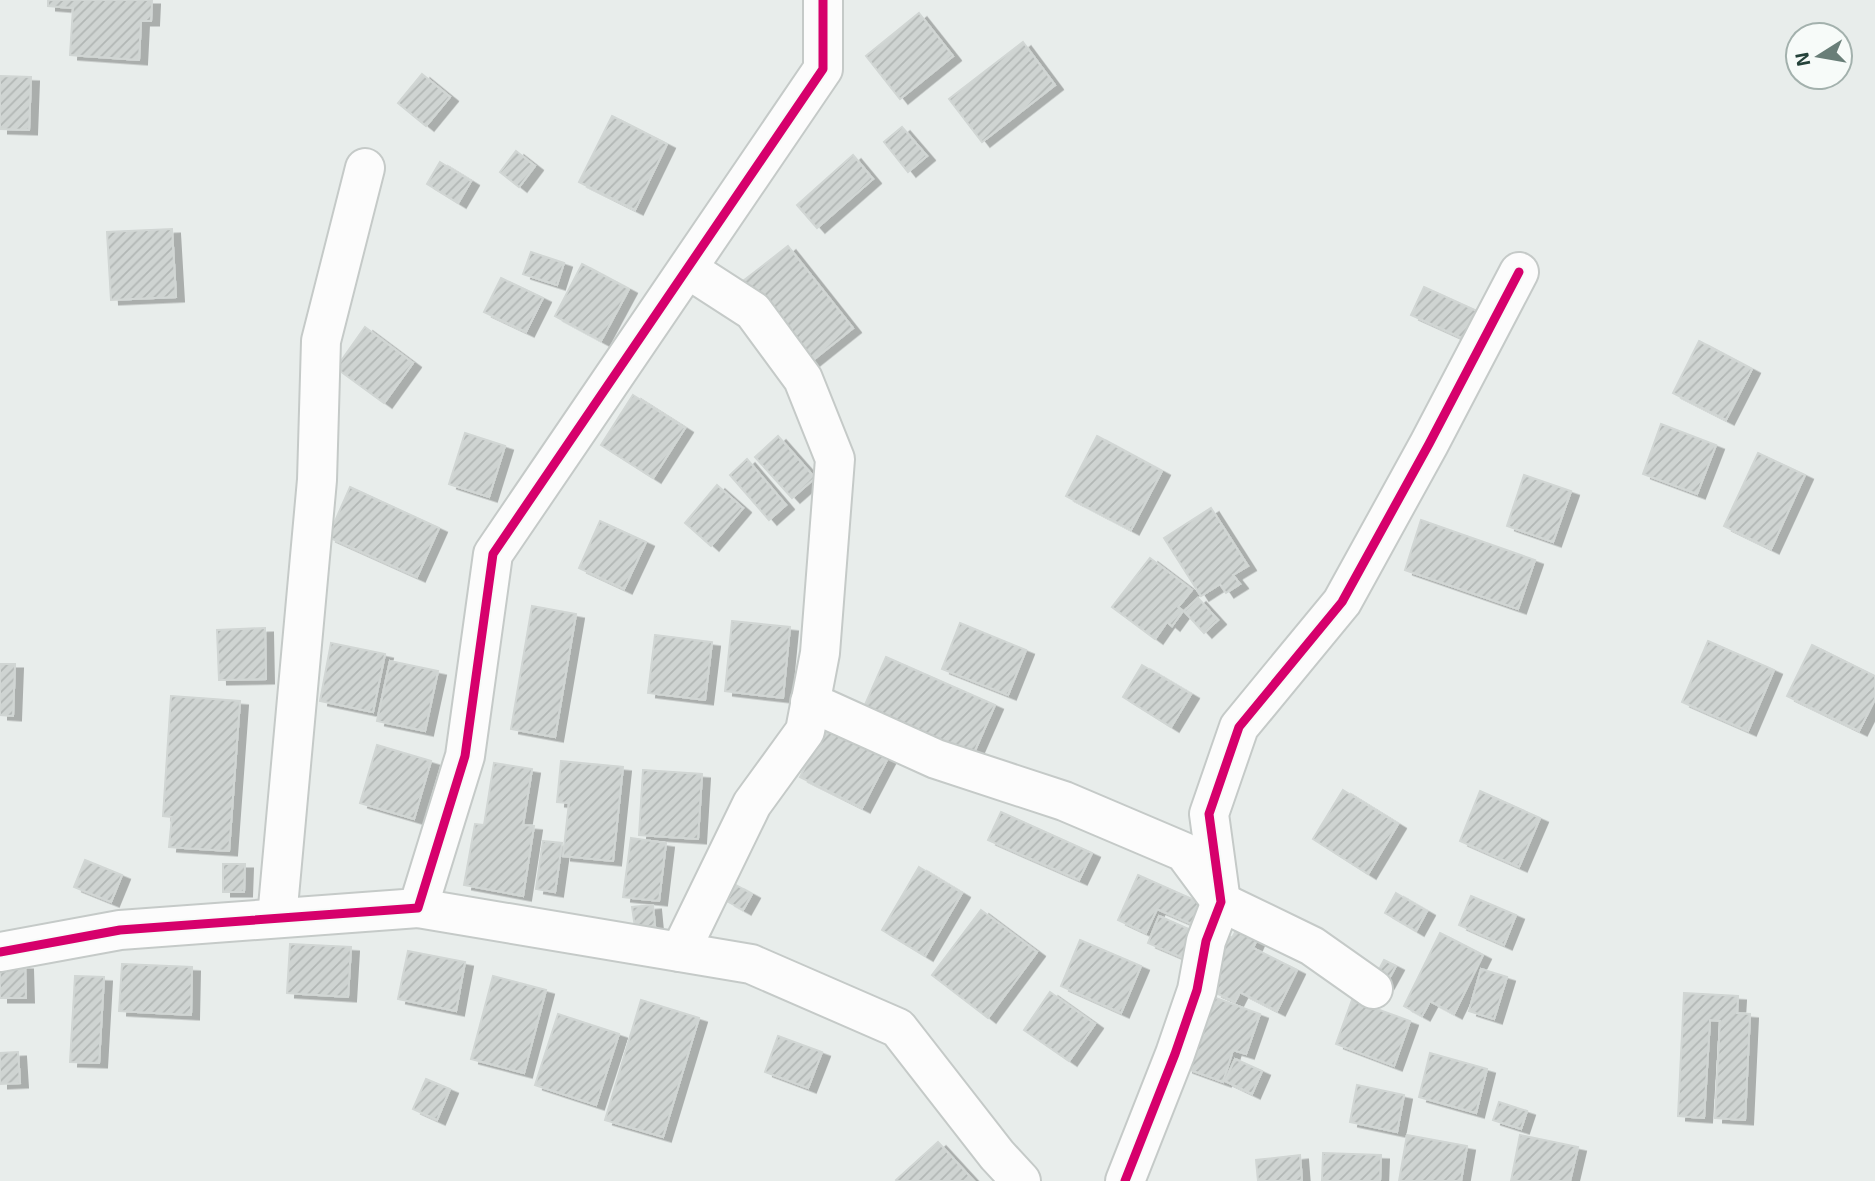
<svg xmlns="http://www.w3.org/2000/svg" width="1875" height="1181" viewBox="0 0 1875 1181" font-family="'Exo 2',sans-serif">
  <style>
    .building { fill: url(#building-hatch); stroke: #d1d6d4; stroke-width: 2; filter: url(#shadow) }
    .lines { fill: none; stroke-linecap: round; stroke-linejoin: round }
    .minor-casing { stroke: #c5cac8; stroke-width: 42 }
    .minor { stroke: #fcfcfc; stroke-width: 38 }
    .cycleway-casing { stroke: #f7fbf9; stroke-width: 13 }
    .cycleway { stroke: #d6006c; stroke-width: 9 }
  </style>
  <defs>
    <pattern id="building-hatch" width="6" height="6" patternUnits="userSpaceOnUse" patternTransform="scale(1.75)"><rect width="6" height="6" fill="#cfd4d2"/><path d="M-1 1l2-2M0 6l6-6M5 7l2-2" fill="none" stroke="#b2b7b5"/></pattern>
    <filter id="shadow"><feDropShadow dx="8" dy="4.5" stdDeviation="0" flood-color="#0004"/></filter>
  </defs>
  <rect width="100%" height="100%" fill="#e8edeb"/>
  <g class="building">
    <path d="M48 0H152L151 21H141L139 60 70 55 73 8 48 6Z"/>
    <path d="M919 13 953 56 900 99 866 56Z"/>
    <path d="M1023 42 1055 85 982 142 949 99Z"/>
    <path d="M422 74 450 97 426 126 398 103Z"/>
    <path d="M0 76 31 77 29 130 0 129Z"/>
    <path d="M612 116 667 144 635 210 579 182Z"/>
    <path d="M902 127 927 156 908 172 884 142Z"/>
    <path d="M516 151 535 166 519 187 500 172Z"/>
    <path d="M853 155 873 179 817 228 797 205Z"/>
    <path d="M440 162 471 181 458 203 427 184Z"/>
    <path d="M172 229 176 297 111 300 107 232Z"/>
    <path d="M788 246 853 328 808 364 743 281Z"/>
    <path d="M531 252 564 263 557 285 523 274Z"/>
    <path d="M582 264 629 289 601 341 555 316Z"/>
    <path d="M501 278 543 298 526 332 484 312Z"/>
    <path d="M1424 287 1477 311 1464 339 1411 315Z"/>
    <path d="M365 327 413 363 384 403 336 368Z"/>
    <path d="M1699 341 1752 369 1726 420 1673 393Z"/>
    <path d="M633 395 685 428 653 478 601 445Z"/>
    <path d="M1661 424 1716 445 1697 494 1643 474Z"/>
    <path d="M465 433 505 446 489 497 449 484Z"/>
    <path d="M778 436 815 478 792 498 755 457Z"/>
    <path d="M1097 436 1162 471 1131 530 1066 496Z"/>
    <path d="M1758 453 1805 475 1771 549 1724 526Z"/>
    <path d="M747 459 786 505 769 520 730 475Z"/>
    <path d="M1524 475 1571 491 1553 542 1507 526Z"/>
    <path d="M717 485 743 508 711 546 685 523Z"/>
    <path d="M350 487 439 528 417 577 328 537Z"/>
    <path d="M1211 508 1248 566 1233 575 1240 584 1226 593 1220 584 1201 596 1164 538Z"/>
    <path d="M1421 520 1535 560 1518 609 1405 570Z"/>
    <path d="M600 521 646 542 624 589 579 568Z"/>
    <path d="M1150 558 1192 590 1178 607 1183 611 1172 626 1167 622 1155 639 1112 607Z"/>
    <path d="M1198 598 1218 620 1204 633 1184 611Z"/>
    <path d="M532 606 576 614 555 737 511 729Z"/>
    <path d="M732 621 790 627 783 698 725 691Z"/>
    <path d="M960 623 1026 650 1008 695 942 669Z"/>
    <path d="M265 628 266 679 219 680 217 630Z"/>
    <path d="M655 635 712 642 705 700 648 693Z"/>
    <path d="M1708 641 1774 670 1748 731 1682 702Z"/>
    <path d="M331 643 385 654 373 712 320 701Z"/>
    <path d="M1812 645 1875 676V699L1859 731 1787 696Z"/>
    <path d="M886 657 995 705 973 755 864 707Z"/>
    <path d="M390 661 438 671 425 731 377 721Z"/>
    <path d="M0 664H15L13 716 0 715Z"/>
    <path d="M1142 665 1191 694 1171 727 1123 697Z"/>
    <path d="M171 696 240 701 229 851 169 847 172 817 163 816Z"/>
    <path d="M828 723 890 754 862 808 800 777Z"/>
    <path d="M377 745 431 761 414 819 360 803Z"/>
    <path d="M561 761 623 767 613 861 563 856 569 803 557 802Z"/>
    <path d="M494 763 532 769 523 825 534 826 523 896 464 885 475 824 484 825Z"/>
    <path d="M643 770 702 774 698 839 639 835Z"/>
    <path d="M1343 790 1398 824 1368 874 1313 839Z"/>
    <path d="M1480 791 1540 818 1519 867 1460 841Z"/>
    <path d="M1001 812 1092 853 1079 880 988 840Z"/>
    <path d="M631 838 666 843 659 901 623 897Z"/>
    <path d="M543 841 562 843 555 892 536 889Z"/>
    <path d="M85 860 122 875 111 902 74 887Z"/>
    <path d="M223 864H245L244 892H223Z"/>
    <path d="M919 867 962 893 925 956 882 930Z"/>
    <path d="M1138 875 1210 907 1201 928 1157 909 1146 933 1118 920Z"/>
    <path d="M736 885 752 894 743 910 727 901Z"/>
    <path d="M1396 893 1427 911 1416 931 1385 913Z"/>
    <path d="M1471 896 1516 915 1504 945 1459 925Z"/>
    <path d="M653 905 655 926 635 928 632 907Z"/>
    <path d="M981 910 1037 952 988 1018 932 975Z"/>
    <path d="M1159 916 1200 934 1190 961 1148 943Z"/>
    <path d="M1240 923 1260 933 1253 948 1297 970 1277 1011 1240 992 1235 1002 1214 992 1219 982 1203 974 1223 933 1232 938Z"/>
    <path d="M1440 933 1483 955 1454 1014 1430 1001 1422 1016 1404 1006Z"/>
    <path d="M1080 940 1141 966 1121 1013 1061 986Z"/>
    <path d="M290 944 351 947 348 997 287 993Z"/>
    <path d="M408 951 465 962 456 1011 398 999Z"/>
    <path d="M1384 960 1396 966 1386 984 1375 977Z"/>
    <path d="M122 964 192 967 191 1015 119 1011Z"/>
    <path d="M0 965H25L26 998H0Z"/>
    <path d="M1481 969 1507 977 1494 1019 1469 1011Z"/>
    <path d="M75 976 104 977 99 1063 70 1062Z"/>
    <path d="M493 976 546 990 524 1073 471 1059Z"/>
    <path d="M1050 992 1095 1024 1069 1061 1024 1030Z"/>
    <path d="M1202 993 1260 1014 1246 1054 1233 1050 1223 1082 1185 1068Z"/>
    <path d="M1684 993 1738 996 1737 1013 1750 1014 1745 1120 1715 1118 1720 1021 1710 1020 1704 1118 1678 1116Z"/>
    <path d="M641 1000 699 1018 663 1137 605 1120Z"/>
    <path d="M1352 1000 1410 1021 1394 1066 1336 1044Z"/>
    <path d="M558 1014 619 1034 596 1105 535 1085Z"/>
    <path d="M778 1036 822 1052 808 1088 765 1072Z"/>
    <path d="M18 1052 20 1083 0 1084V1053Z"/>
    <path d="M1430 1053 1487 1069 1476 1113 1419 1097Z"/>
    <path d="M1235 1059 1262 1071 1252 1094 1225 1081Z"/>
    <path d="M426 1079 450 1089 437 1120 413 1109Z"/>
    <path d="M1357 1085 1404 1095 1397 1132 1350 1122Z"/>
    <path d="M1499 1102 1527 1111 1521 1129 1493 1120Z"/>
    <path d="M1407 1135 1467 1146 1461 1181H1399Z"/>
    <path d="M1520 1135 1578 1147 1570 1181H1511Z"/>
    <path d="M938 1142 974 1181H897L896 1180Z"/>
    <path d="M1323 1153 1381 1155 1380 1181H1322Z"/>
    <path d="M1300 1155 1302 1181H1258L1256 1160Z"/>
  </g>
  <g class="lines">
    <g class="minor-casing">
      <g id="minor">
        <path d="M810 702 936 759 1064 801 1184 852 1221 902 1312 946 1373 989"/>
        <path d="M418 908 751 964 898 1028 997 1155 1021 1181"/>
        <path d="M277 918 317 480 321 341 365 168"/>
        <path d="M0 952 120 930 418 908 465 756 493 554 823 69V0"/>
        <path d="M680 952 752 804 805 731 820 653 835 459 803 379 753 311 688 269"/>
        <path d="M1125 1181 1175 1054 1197 990 1206 941 1221 902 1209 814 1239 727 1342 602 1429 444 1519 272"/>
      </g>
    </g>
    <use href="#minor" class="minor"/>
    <g class="cycleway-casing">
      <g id="cycleway">
        <path d="M0 952 120 930 418 908 465 756 493 554 823 69V0"/>
        <path d="M1125 1181 1175 1054 1197 990 1206 941 1221 902 1209 814 1239 727 1342 602 1429 444 1519 272"/>
      </g>
    </g>
    <use href="#cycleway" class="cycleway"/>
  </g>
  <g transform="translate(1819 56) rotate(259)"><circle r="33" fill="#f7fbf9" stroke="#a3b1ad" stroke-width="2"/>
  <path d="M0-5L12 26L0 18L-12 26Z" fill="#697e78"/>
  <text y="-10" font-size="19" font-weight="bold" text-anchor="middle" fill="#24423a">N</text>
  </g>
</svg>
